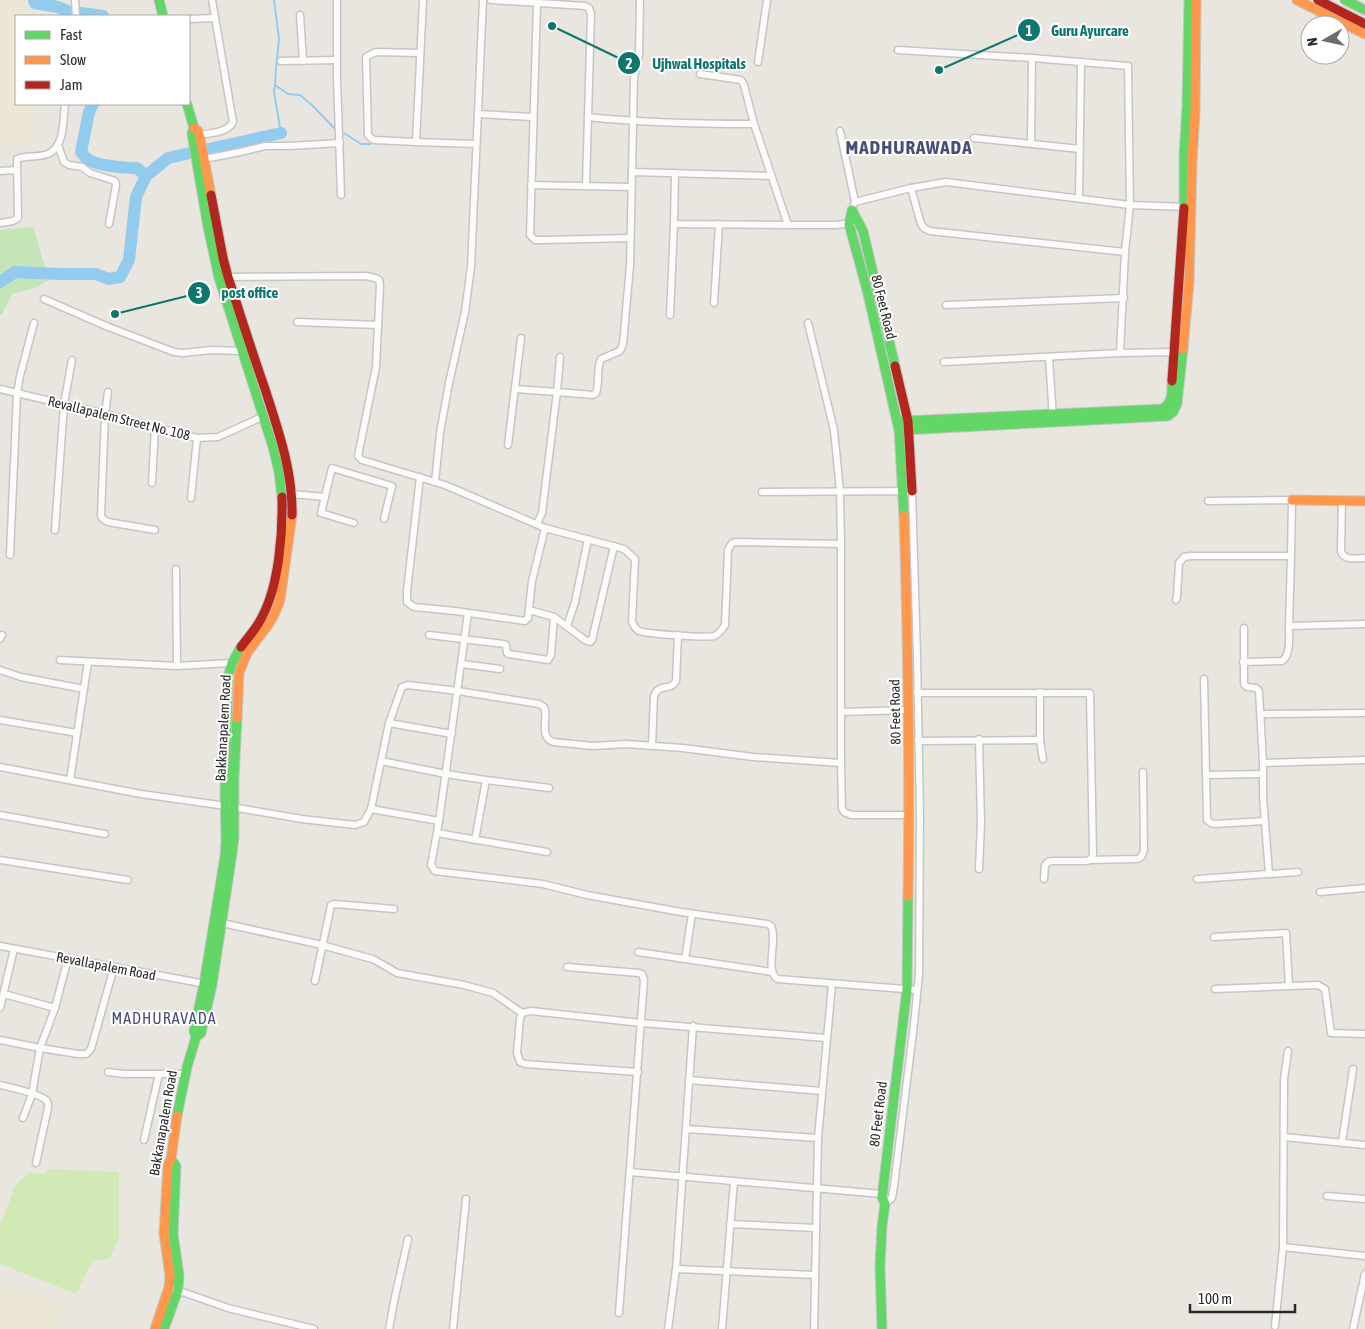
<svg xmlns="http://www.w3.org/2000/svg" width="1365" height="1329" viewBox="0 0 1365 1329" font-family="'Asap Condensed',sans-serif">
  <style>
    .education { fill: #ece7d4 }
    .green { fill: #c5e5b8 }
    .pitch { fill: #d0e9b5 }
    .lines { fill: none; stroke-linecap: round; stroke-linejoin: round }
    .stream { stroke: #92cbed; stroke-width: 2 }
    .river { stroke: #92cbed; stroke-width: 12 }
    .street-casing { stroke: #c6c5c6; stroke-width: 9 }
    .fast-casing { stroke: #c6c5c6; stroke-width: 11 }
    .slow-casing { stroke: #c6c5c6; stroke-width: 11 }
    .jam-casing { stroke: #c6c5c6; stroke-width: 11 }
    .street { stroke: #fcfbfa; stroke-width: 6 }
    .fast { stroke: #63d668; stroke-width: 9 }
    .slow { stroke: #ff974d; stroke-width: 9 }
    .jam { stroke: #b3261e; stroke-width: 9 }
    .labels { text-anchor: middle; stroke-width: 4; stroke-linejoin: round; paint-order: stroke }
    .street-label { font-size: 14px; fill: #2a2a2a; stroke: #fff }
    .quarter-label { font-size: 16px; letter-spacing: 1px; fill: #494d7c; stroke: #fff }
    .district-label { font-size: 19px; font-weight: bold; letter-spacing: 1px; fill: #494d7c; stroke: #fff }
    .leader { fill: none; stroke: #0f766e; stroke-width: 2 }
    .callout-dot { fill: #0f766e; stroke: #fff; stroke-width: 2 }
    .mark-label { font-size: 15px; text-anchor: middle; font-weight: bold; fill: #fff }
    .callout-label { font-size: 15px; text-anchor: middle; font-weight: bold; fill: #0f766e; stroke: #fff; stroke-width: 4; stroke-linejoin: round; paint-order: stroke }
  </style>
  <rect width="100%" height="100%" fill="#e9e6e0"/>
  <g class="education">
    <path d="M0 0H25L26 16H16V104H31L33 142 0 144Z"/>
    <path d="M0 1284 64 1304 57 1329H0Z"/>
  </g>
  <path class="green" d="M33 227 49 280 35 288 12 294 2 315H0V230Z"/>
  <path class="pitch" d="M49 1169 119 1172V1237L110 1259 93 1260 76 1294 0 1264V1226L15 1186 29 1172 44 1174Z"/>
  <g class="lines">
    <g class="stream">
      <path d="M274 0 279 39 276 69 275 84"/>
      <path d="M281 133 274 92 275 85 288 94 300 95 312 105 336 130"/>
      <path d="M344 133 361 144H370"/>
    </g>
    <g class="river">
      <path d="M34 0 35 3 58 7 70 12"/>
      <path d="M81 13 103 16"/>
      <path d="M93 104 89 112 81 152C83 154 84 156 86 158 95 166 125 168 137 168L146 176"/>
      <path d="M0 282 15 272 59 274H96L108 279 120 277 129 260 136 197 146 176 168 158 281 133"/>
    </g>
    <g class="street-casing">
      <g id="street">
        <path d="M75 0 76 16"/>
        <path d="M337 0V79L341 195"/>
        <path d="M423 0 416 142 476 144"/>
        <path d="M491 0 585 6 589 8 591 14 588 117C643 123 699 124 754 124L788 225H836L852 223"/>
        <path d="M537 3 530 235 535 240H544L630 238"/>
        <path d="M300 15 303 61"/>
        <path d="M189 19 215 18"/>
        <path d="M281 61 337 60"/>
        <path d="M758 62 767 0"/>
        <path d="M700 74 741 80 744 85 754 124"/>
        <path d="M478 114 533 117"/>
        <path d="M840 131 855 202 854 204"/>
        <path d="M199 135C211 133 227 133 233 122L212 0"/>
        <path d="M974 138 1080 149"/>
        <path d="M416 142 374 140 371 138 368 135 366 57 376 52 420 53"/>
        <path d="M1031 143 1032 58"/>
        <path d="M58 145 64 162 69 165 82 167 90 173 115 181 116 185 109 224"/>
        <path d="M204 159 240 152 265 146H289L340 143"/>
        <path d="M0 171 17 170"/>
        <path d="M632 172 771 176"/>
        <path d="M675 173 674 224 788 225"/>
        <path d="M531 185 631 187"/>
        <path d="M586 186 588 117"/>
        <path d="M911 188 921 224 924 228 930 231 1125 252 1130 205 1188 207"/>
        <path d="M1079 198 1081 62"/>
        <path d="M855 202 911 188 946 182 1130 205 1128 66 1032 58 898 50"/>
        <path d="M0 223 13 221 18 218 17 159 20 158C29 156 39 157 48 154 65 147 63 119 65 104"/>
        <path d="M226 277 366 276 375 278 379 280 380 285 376 367 358 456 362 460 445 485 545 528 624 549 635 559 632 622C634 626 635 629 639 631 647 634 706 638 714 636 719 634 722 630 725 625L728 550 732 543 735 542 841 544 840 491 834 430 808 323"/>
        <path d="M44 299 106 326 174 352 183 353 211 350 243 351"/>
        <path d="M714 303 719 224"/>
        <path d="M946 305 1124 298"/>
        <path d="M670 315 674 224"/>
        <path d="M297 322 378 325"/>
        <path d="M1120 353 1176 352"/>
        <path d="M1049 357 1053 418"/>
        <path d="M944 362 1120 353 1125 252"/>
        <path d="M0 389 105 414 197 438 218 437 264 416"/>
        <path d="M515 389 557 392 560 357"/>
        <path d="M108 392 105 414 101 516 103 519 108 522 155 530"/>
        <path d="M508 445 521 338"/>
        <path d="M420 477 407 591V602L414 607 455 611 525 621 528 618 532 581 545 528"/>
        <path d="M435 482 440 433 449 383 465 312 471 267 483 0"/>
        <path d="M152 483 155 427"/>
        <path d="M762 492 912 491 917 656 920 815 919 974 914 1024 894 1186 892 1198 885 1204"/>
        <path d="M292 494 325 497"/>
        <path d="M191 498 197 438"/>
        <path d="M1342 500 1341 552C1345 561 1356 558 1365 558"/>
        <path d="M1208 501 1292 500 1291 556"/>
        <path d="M354 523 321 513 332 468 392 486 384 519"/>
        <path d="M537 524 542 513 557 392 593 395 596 393C600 382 596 369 601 359L620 351 623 344 630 265 634 78 639 55 640 0"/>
        <path d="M55 530 64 404 72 360"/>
        <path d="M841 544V763L842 808 844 812 851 815H909"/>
        <path d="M10 555 17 393 20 376 34 323"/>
        <path d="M176 569 177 666"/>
        <path d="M1176 600 1177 597 1179 563 1184 557 1190 556H1291L1289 626"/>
        <path d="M529 610 554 617 585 640 590 642 592 640 614 546"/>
        <path d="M468 613 439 821 431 865 435 871 543 884 587 895 681 912 768 924 771 926C778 940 764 972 778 979L917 990"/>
        <path d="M567 626 575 602 588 539"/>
        <path d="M1244 628V684L1247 687 1256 688 1259 691 1263 763"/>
        <path d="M429 635 504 644 506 645 507 653 509 654 548 660 551 655 554 617"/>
        <path d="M0 639 2 635"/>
        <path d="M60 660 177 666 231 663"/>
        <path d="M1243 662 1282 661C1291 655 1289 636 1289 626L1365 624"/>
        <path d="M462 664 500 669"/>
        <path d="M0 670 21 677 84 689"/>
        <path d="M1204 679 1207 820 1211 823 1215 824 1264 821"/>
        <path d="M1040 692V740L1043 759"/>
        <path d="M917 693H1090L1093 855 1090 860 1086 861H1052L1048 862 1045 865 1044 879"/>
        <path d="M841 712 909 710"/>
        <path d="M1261 714 1365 713"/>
        <path d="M0 720 77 733"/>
        <path d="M389 723 452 734"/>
        <path d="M979 739 981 823 979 869"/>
        <path d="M918 741 1040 740"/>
        <path d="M652 746 654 696C659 682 670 692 676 681L678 635"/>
        <path d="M381 761 446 774 486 780"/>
        <path d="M0 767 141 794 226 806 302 819 355 825 364 822 371 809 389 723 402 687 408 685 458 691 539 704 544 707 545 710C547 722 540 737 553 742L593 746 626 744 683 748 753 757 841 763"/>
        <path d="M1206 775 1263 774"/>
        <path d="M70 780 88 662"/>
        <path d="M371 809 439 821"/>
        <path d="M0 815 105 834"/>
        <path d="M437 833 547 852"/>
        <path d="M475 840 486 780 549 788"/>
        <path d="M0 860 128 880"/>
        <path d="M1090 860 1137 859C1142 858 1142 855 1144 850L1143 772"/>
        <path d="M1269 874 1263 797V763L1365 760"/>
        <path d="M1197 879 1298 872"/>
        <path d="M1320 892 1365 888"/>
        <path d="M222 923 322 945 365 957 373 959 397 973 464 985 493 993 522 1013"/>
        <path d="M1214 937 1286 933 1289 986"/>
        <path d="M0 946 206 984"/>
        <path d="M638 952 772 972"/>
        <path d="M685 959 692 914"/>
        <path d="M567 967 639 973 642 974 644 980 619 1313"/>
        <path d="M315 981 331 905 335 904 394 909"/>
        <path d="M1215 989 1318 985 1325 989 1331 1033 1365 1034"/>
        <path d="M4 994 55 1008"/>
        <path d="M0 1008 14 949"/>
        <path d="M0 1040 40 1048 78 1054H86L91 1049 114 967"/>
        <path d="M1288 1051 1284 1079 1283 1247 1365 1256"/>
        <path d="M108 1072 124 1074H185"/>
        <path d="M638 1072 525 1064 520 1062 517 1053 520 1018 522 1013 531 1011 641 1023 826 1038"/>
        <path d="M689 1080 822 1091"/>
        <path d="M0 1085C9 1087 41 1094 47 1101 49 1103 48 1105 48 1108L36 1163"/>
        <path d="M23 1118 32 1094 40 1048 55 1008 68 958"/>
        <path d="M686 1129 818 1138"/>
        <path d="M1284 1137 1365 1145"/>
        <path d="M144 1140 159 1074"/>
        <path d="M1342 1142 1353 1069"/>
        <path d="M630 1172 882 1194"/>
        <path d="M1327 1196 1365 1199"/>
        <path d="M730 1224 816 1228"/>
        <path d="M676 1269 815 1275"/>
        <path d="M174 1289 228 1308 314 1329"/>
        <path d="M1275 1326 1283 1247"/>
        <path d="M389 1329 395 1297 408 1239"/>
        <path d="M453 1329 466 1199"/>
        <path d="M668 1329 676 1269 693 1026"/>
        <path d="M722 1329 734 1181"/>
        <path d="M814 1329 818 1138 832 984"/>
        <path d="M1353 1329 1365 1274"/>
      </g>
    </g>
    <g class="fast-casing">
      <g id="fast">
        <path d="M159 0 163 16"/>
        <path d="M1345 0 1365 10"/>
        <path d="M187 104 194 128 192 133 193 140 208 227 219 278 273 447 279 472 282 497"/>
        <path d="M1184 208V155L1187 106 1189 0"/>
        <path d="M895 366 863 231 852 210 849 224 867 290 899 430 904 516"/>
        <path d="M903 421 1162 409C1173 403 1172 392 1172 381"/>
        <path d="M904 430 1168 416 1173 412 1177 404 1183 349"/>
        <path d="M196 1037 194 1031 204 984 225 856 226 840 225 792 228 677 232 663 241 647"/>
        <path d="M177 1116 187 1067 196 1037 201 1033 212 985 232 854 234 837V779L237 718"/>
        <path d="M164 1329 178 1290 179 1275 173 1234 176 1166 171 1159"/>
        <path d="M882 1329 880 1266 882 1226 885 1204 882 1197 907 989 908 896"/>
      </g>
    </g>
    <g class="slow-casing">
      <g id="slow">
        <path d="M1297 0 1365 34"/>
        <path d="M194 128 198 131 200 138 211 195"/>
        <path d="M1183 349 1189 283 1192 162 1195 113 1196 0"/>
        <path d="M1292 500 1365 501"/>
        <path d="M904 516C908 643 910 769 908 896"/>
        <path d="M237 718 239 673 247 653 268 625 274 615 280 600 292 515"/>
        <path d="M155 1329 169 1287 170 1276 164 1234 168 1165 171 1159 177 1116"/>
      </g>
    </g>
    <g class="jam-casing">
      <g id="jam">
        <path d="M1318 0 1365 24"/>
        <path d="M211 195 223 258 228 277C240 314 252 352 265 389 278 430 293 471 292 515"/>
        <path d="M895 366 908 421 912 491"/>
        <path d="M1172 381 1184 208"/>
        <path d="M241 647C249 636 258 627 263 615 279 584 283 532 282 497"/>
      </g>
    </g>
    <use href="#street" class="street"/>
    <use href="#fast" class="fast"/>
    <use href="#slow" class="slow"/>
    <use href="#jam" class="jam"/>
  </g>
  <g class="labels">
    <g class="street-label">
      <text transform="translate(884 307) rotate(76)" y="5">80 Feet Road</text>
      <text transform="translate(119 418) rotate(14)" y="5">Revallapalem Street No. 108</text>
      <text transform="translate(895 712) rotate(-91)" y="5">80 Feet Road</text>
      <text transform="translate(223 728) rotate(-87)" y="5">Bakkanapalem Road</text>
      <text transform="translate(106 966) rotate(11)" y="5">Revallapalem Road</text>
      <text transform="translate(878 1114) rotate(-83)" y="5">80 Feet Road</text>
      <text transform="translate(163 1123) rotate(-80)" y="5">Bakkanapalem Road</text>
    </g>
    <g class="quarter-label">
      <text x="164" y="1024">MADHURAVADA</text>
    </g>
    <g class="district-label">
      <text x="909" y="154">MADHURAWADA</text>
    </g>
  </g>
  <path class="leader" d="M939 70L1029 30M552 26L629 63M115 314L199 293"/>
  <g class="callout-dot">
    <circle cx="939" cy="70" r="5"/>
    <circle cx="552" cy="26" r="5"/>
    <circle cx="115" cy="314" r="5"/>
    <circle cx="1029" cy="30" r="12"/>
    <circle cx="629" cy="63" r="12"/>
    <circle cx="199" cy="293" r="12"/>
  </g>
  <g class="mark-label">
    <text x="1029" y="36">1</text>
    <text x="629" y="69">2</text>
    <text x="199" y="298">3</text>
  </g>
  <g class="callout-label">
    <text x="1090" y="36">Guru Ayurcare</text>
    <text x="699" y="69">Ujhwal Hospitals</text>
    <text x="250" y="298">post office</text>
  </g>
  <rect x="15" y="15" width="175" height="90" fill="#ffffff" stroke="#aaaaaa"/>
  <rect x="25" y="31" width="25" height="8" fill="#63d668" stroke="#aaaaaa"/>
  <text x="60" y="40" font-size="15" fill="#2a2a2a">Fast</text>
  <rect x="25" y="56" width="25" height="8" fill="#ff974d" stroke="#aaaaaa"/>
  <text x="60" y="65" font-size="15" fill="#2a2a2a">Slow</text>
  <rect x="25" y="81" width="25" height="8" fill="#b3261e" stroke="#aaaaaa"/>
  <text x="60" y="90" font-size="15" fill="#2a2a2a">Jam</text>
  <g transform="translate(1325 40) rotate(261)"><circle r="24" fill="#ffffff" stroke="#aaaaaa"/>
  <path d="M0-4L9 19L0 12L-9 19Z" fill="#6d6c6a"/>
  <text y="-8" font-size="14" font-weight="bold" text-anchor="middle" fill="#2a2a2a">N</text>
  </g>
  <path d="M1190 1304v8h105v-8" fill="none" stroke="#2a2a2a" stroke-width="2.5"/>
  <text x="1198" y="1304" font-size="15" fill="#2a2a2a" stroke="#ffffff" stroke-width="4" paint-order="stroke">100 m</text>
</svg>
